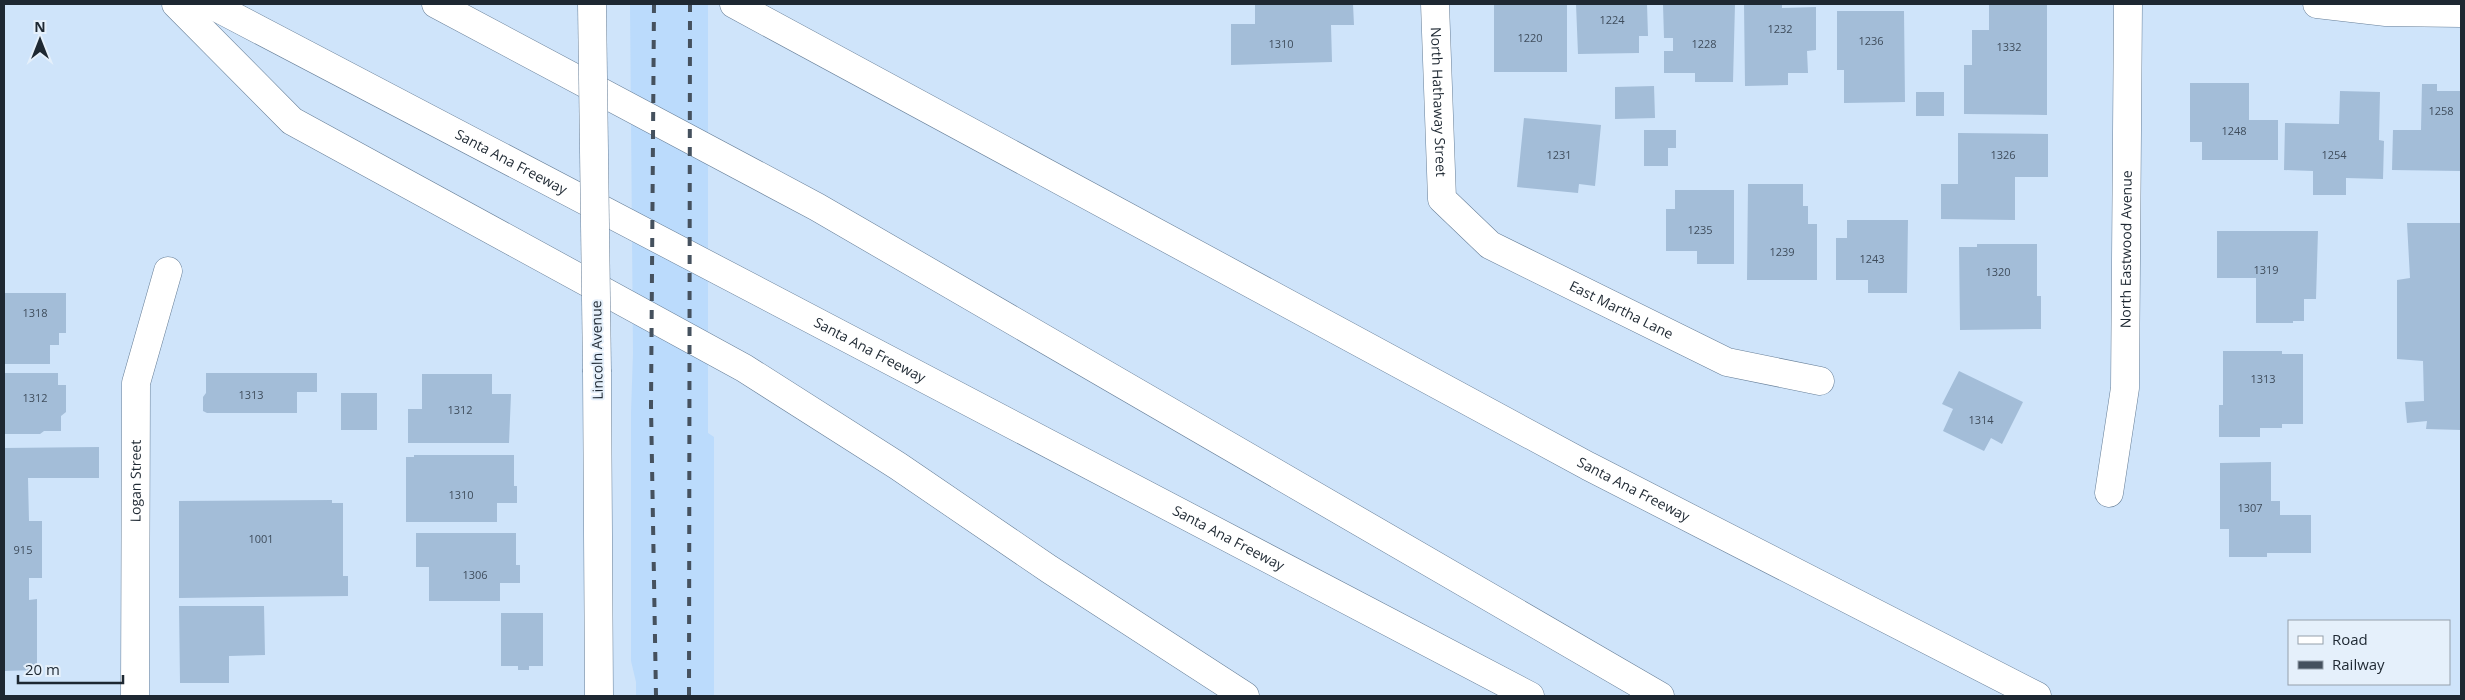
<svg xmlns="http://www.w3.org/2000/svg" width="2465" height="700" viewBox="0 0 2465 700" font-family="'Open Sans',sans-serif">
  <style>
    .built { fill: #bbdbfc }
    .building { fill: #a3bdd8 }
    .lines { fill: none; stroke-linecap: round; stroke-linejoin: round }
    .minor-casing { stroke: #677f98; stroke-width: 29 }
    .tertiary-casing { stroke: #677f98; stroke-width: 29 }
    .motorway-casing { stroke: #677f98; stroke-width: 29 }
    .minor { stroke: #fff; stroke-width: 28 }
    .tertiary { stroke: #fff; stroke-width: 28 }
    .motorway { stroke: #fff; stroke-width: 28 }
    .rail { stroke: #45515e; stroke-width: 4; stroke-dasharray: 9 9; stroke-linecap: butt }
    .tertiary-bridge-casing { stroke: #677f98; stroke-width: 29; stroke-linecap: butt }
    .tertiary-bridge { stroke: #fff; stroke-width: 28 }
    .labels { text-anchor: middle; stroke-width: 4; stroke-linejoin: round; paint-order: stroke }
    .number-label { font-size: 11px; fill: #3f4d5c }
    .street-label { font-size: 14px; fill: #1e2832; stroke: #e5f0fb }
  </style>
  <rect width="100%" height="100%" fill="#cfe4fa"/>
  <path class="built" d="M630 4H708V433L714 437V696H636V682L631 661V412L633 353Z"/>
  <g class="building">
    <path d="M1255 4H1353L1354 25H1331L1332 62 1231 65V24H1255Z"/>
    <rect x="1494" y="4" width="73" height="68"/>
    <path d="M1576 4H1647L1648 36H1639V53L1578 54Z"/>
    <path d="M1663 4H1735L1733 82H1695V73H1664V51H1673V38H1664Z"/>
    <path d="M1744 4H1782V8L1816 7V50L1807 51 1808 73H1788V85L1745 86Z"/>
    <path d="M1989 4H2047V115L1964 114V65H1972V30H1989Z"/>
    <path d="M1837 11H1904L1905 102 1844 103V70H1837Z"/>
    <path d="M2190 83H2249V120H2278V160H2202V142H2190Z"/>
    <path d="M2422 84H2437V91H2461V171L2392 170 2393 130H2421Z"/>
    <path d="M1654 86 1655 118 1615 119V87Z"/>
    <path d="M2340 91 2380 92 2379 140 2384 141 2383 179 2346 178V195H2313V171L2284 170 2285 123 2339 124Z"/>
    <rect x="1916" y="92" width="28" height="24"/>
    <path d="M1524 118 1601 125 1595 186 1579 184 1578 193 1517 187Z"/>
    <path d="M1644 130H1676V148H1668V166H1644Z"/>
    <path d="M1958 133 2048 134V177H2015V220L1941 219V184H1958Z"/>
    <path d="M1748 184H1803V206H1808V224H1817V280H1747Z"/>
    <path d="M1675 190H1734V264H1697V251H1666V209H1675Z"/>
    <path d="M1847 220H1908L1907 293H1868V280H1836V238H1847Z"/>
    <path d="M2407 223H2461V430L2426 429 2427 421 2407 423 2405 402 2424 401 2423 361 2397 359V280L2410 278Z"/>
    <path d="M2217 231H2318L2316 299H2304V321H2293V323H2256V278H2217Z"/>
    <path d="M1977 244H2037V296H2041V329L1960 330 1959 247H1977Z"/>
    <path d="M4 293H66V333H59V345H50V364H4Z"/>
    <path d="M2223 351H2282V354H2303V424H2282V428H2260V437H2219V405H2223Z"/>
    <path d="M1959 371 2023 402 2002 444 1991 438 1984 451 1943 431 1953 409 1942 404Z"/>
    <path d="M4 373H58V385H66V412L61 416V431H44L40 434H4Z"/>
    <path d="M206 373H317V392H297V413H207L203 411V397L206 393Z"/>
    <path d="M422 374H492V394H511L509 443H408V409H422Z"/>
    <rect x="341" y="393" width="36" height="37"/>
    <path d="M99 447V478H28L29 521H42V578H29V600L37 599V670L4 671V448Z"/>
    <path d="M414 455H514V486H517V503H497V522H406V457H414Z"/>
    <path d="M2271 462V501H2280V515H2311V553H2267V557H2229V529H2220V463Z"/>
    <path d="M332 500V503H343V576H348V596L179 598V501Z"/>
    <path d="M416 533H516V565H520V583H500V601H429V567H416Z"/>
    <path d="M179 606H264L265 655 229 656V683H180Z"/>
    <path d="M501 613H543V666H529V670H518V666H501Z"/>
  </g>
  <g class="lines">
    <g class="minor-casing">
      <g id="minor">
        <path id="s1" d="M1435 4 1442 199 1490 245 1727 362 1820 381"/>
        <path d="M2317 4 2386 12 2461 13"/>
        <path id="s2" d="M2109 493 2125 388 2128 4"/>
        <path id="s3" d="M135 696 136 383 168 271"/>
      </g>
    </g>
    <g class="tertiary-casing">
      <path id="tertiary" d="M597 372 599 696"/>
    </g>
    <g class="motorway-casing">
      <g id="motorway">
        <path d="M176 4 292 121 744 368 898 466 1049 569 1245 696"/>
        <path id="s4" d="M210 4 1530 696"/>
        <path d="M436 4 817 207 1660 696"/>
        <path id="s5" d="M734 4 1588 466 2037 696"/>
      </g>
    </g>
    <use href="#minor" class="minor"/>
    <use href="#tertiary" class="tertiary"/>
    <use href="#motorway" class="motorway"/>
    <g class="rail">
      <path d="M654 4 651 406 656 696"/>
      <path d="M689 696 690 4"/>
    </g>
    <g class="tertiary-bridge-casing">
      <path id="tertiary-bridge" d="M592 4 597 372"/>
    </g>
    <use href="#tertiary-bridge" class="tertiary-bridge"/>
  </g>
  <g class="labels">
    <g class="number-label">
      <text x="1612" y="24">1224</text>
      <text x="1780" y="33">1232</text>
      <text x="1530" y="42">1220</text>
      <text x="1871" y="45">1236</text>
      <text x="1281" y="48">1310</text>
      <text x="1704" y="48">1228</text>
      <text x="2009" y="51">1332</text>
      <text x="2441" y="115">1258</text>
      <text x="2234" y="135">1248</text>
      <text x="1559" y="159">1231</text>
      <text x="2003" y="159">1326</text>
      <text x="2334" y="159">1254</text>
      <text x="1700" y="234">1235</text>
      <text x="1782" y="256">1239</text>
      <text x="1872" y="263">1243</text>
      <text x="2266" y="274">1319</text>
      <text x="1998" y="276">1320</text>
      <text x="35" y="317">1318</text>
      <text x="2263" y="383">1313</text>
      <text x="251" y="399">1313</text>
      <text x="35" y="402">1312</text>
      <text x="460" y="414">1312</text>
      <text x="1981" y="424">1314</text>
      <text x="461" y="499">1310</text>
      <text x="2250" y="512">1307</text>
      <text x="261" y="543">1001</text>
      <text x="23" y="554">915</text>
      <text x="475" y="579">1306</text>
    </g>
    <g class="street-label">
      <text dy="5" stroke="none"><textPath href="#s1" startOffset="98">North Hathaway Street</textPath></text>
      <text dy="5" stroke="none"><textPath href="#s4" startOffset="340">Santa Ana Freeway</textPath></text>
      <text dy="5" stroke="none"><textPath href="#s2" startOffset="245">North Eastwood Avenue</textPath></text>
      <text dy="5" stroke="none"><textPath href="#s1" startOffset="408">East Martha Lane</textPath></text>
      <text transform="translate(597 350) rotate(-91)" y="5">Lincoln Avenue</text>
      <text dy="5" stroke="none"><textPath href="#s4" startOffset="745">Santa Ana Freeway</textPath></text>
      <text dy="5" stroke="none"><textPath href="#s3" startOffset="215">Logan Street</textPath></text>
      <text dy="5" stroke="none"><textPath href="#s5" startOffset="1022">Santa Ana Freeway</textPath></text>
      <text dy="5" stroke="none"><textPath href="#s4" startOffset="1150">Santa Ana Freeway</textPath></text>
    </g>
  </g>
  <rect width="2465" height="700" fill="none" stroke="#1e2832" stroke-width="10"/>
  <rect x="2288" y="620" width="162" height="65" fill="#e5f0fb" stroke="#95a0ab"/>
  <rect x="2298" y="636" width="25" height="8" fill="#ffffff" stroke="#95a0ab"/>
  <text x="2332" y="645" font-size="15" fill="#1e2832">Road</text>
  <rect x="2298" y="661" width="25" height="8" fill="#45515e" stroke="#95a0ab"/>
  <text x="2332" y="670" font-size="15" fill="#1e2832">Railway</text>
  <g transform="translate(40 40)" stroke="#e5f0fb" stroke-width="4" paint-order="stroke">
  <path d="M0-4L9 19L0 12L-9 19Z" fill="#1e2832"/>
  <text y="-8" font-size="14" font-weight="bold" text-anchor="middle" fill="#1e2832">N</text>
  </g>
  <path d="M18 675v8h105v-8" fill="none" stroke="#1e2832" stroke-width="2.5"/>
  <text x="25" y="675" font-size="15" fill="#1e2832" stroke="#e5f0fb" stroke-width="4" paint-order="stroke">20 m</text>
</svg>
